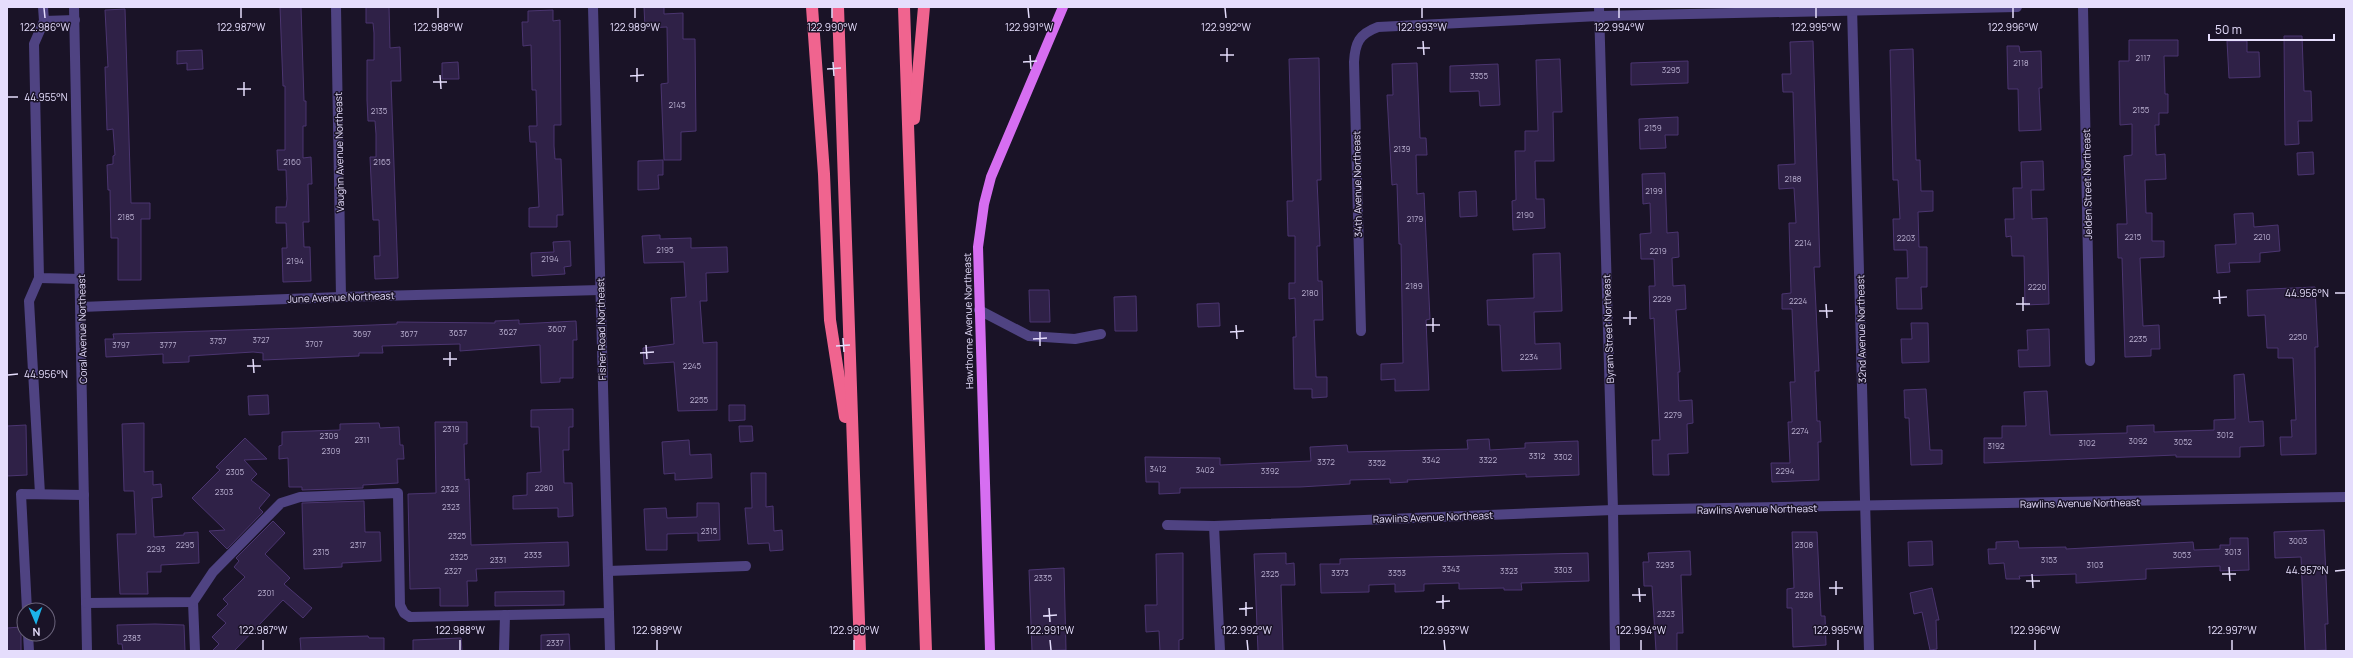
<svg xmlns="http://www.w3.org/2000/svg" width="2353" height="658" viewBox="0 0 2353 658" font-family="Manrope,sans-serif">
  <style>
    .building { fill: #2f2147; stroke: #4b3570 }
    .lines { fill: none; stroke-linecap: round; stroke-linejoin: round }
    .minor { stroke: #4f4382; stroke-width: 10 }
    .major { stroke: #d66ef1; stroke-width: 10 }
    .highway { stroke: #f0648f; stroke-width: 12 }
    .ticks { fill: none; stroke: #e5ddfc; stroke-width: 1.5 }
    .labels { text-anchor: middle; stroke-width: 3; stroke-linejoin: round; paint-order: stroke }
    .number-label { font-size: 8px; fill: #b8aecf }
    .street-label { font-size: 10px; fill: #e5ddfc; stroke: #1a1327 }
    .ticks-label { font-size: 10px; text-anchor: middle; fill: #e5ddfc; stroke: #1a1327; stroke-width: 3; stroke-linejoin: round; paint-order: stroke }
  </style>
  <rect width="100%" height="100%" fill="#1a1327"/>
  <g class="building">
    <path d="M280 7H301L304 101H306V126H303V158L311 157 312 184H308L309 222H303L304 247H310L311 281 283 282 282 248H287L286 223H276V207H286L287 199 286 170H278L277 150H285V86H283Z"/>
    <path d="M366 7H389L390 48 400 47 401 81H391L398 278 375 279 374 256H380L379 220H373L370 157H376V134L375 121H368L367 100V60H374V33L373 23H366Z"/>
    <path d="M644 7H664V14L683 13V39H695L696 131 681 132V160H664L661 84 668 83 667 27 645 28Z"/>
    <path d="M125 9 131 203H150V219H141V280H118V238H111L110 190H108L107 165 113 164V156L115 155 113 129 107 130 105 67H108L105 10Z"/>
    <path d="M553 10V21L560 20 561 125H554V146L555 159H561L563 215H557V227H529V208L539 207 536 142H530L529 126H537L536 90H532L531 45 523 46 522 22H528V11Z"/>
    <path d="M2284 36H2302L2304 91H2311L2312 121H2298L2299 144 2285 145Z"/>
    <path d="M2129 40H2178V56H2164L2165 94H2168V113H2159V125H2155L2156 155 2165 154 2166 179 2145 180 2146 213H2152V241H2164V257L2140 258 2143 326 2159 325 2160 349H2151V356L2125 357 2122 258H2118L2117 224H2127L2124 156 2132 155V124L2120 125 2119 61H2129Z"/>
    <path d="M1813 41 1820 267H1814L1819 371H1815L1817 421H1820L1821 442H1818L1819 480 1772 482 1771 463H1790L1788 422H1792L1790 382H1795L1792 309H1782V294L1791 293 1789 223H1796L1794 188 1779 189 1778 165 1795 164 1793 92H1783L1782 74H1791L1790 42Z"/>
    <path d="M2227 41H2247V52H2259L2260 77 2229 78Z"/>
    <path d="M2007 46H2019L2020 52 2041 51 2042 88H2039L2041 130 2019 131 2018 89H2008Z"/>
    <path d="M1913 49 1916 160H1920L1921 191H1933V211L1918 212 1919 247H1927V287H1921L1922 309H1897L1896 278H1908L1907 250H1894L1893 219H1900L1898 180H1893L1890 50Z"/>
    <path d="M202 50 203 69 187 70V63L177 64V51Z"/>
    <path d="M1319 58 1321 180H1317L1320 246H1317L1318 281H1322L1323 320H1314L1316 377H1327V397L1312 398V389H1294L1293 337H1296L1295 298 1289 299V283H1295V236H1288L1287 201H1293L1289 59Z"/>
    <path d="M1560 59 1562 112H1553L1554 161H1535L1536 199H1544L1545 228 1513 230 1512 201 1516 200 1515 151H1525V131H1538L1536 60Z"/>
    <path d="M1688 61V83L1631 85V63Z"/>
    <path d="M458 62 459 79H442V63Z"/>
    <path d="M1417 63 1420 138H1426L1427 155H1416L1417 194 1424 193 1430 319 1426 320 1429 390 1395 391V379L1381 380V364L1403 363 1401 244H1399L1397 184 1392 185 1387 95H1393L1392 64Z"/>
    <path d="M1498 64 1500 105 1480 106 1479 91 1450 92V66Z"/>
    <path d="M1678 117V135H1665L1666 148 1640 149 1639 119Z"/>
    <path d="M2313 152 2314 174 2298 175 2297 153Z"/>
    <path d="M663 160V175H658L659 189 638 190V161Z"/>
    <path d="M2043 161 2044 190H2031L2032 219 2047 218 2049 304 2025 305 2024 256H2012L2011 236 2006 237 2005 219H2014L2013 188H2022L2021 162Z"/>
    <path d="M1665 173 1667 233 1678 232 1679 257 1672 258 1673 286 1685 285 1686 309 1676 310 1680 372H1678L1679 401 1692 400 1693 423 1687 424 1688 453 1668 454 1669 475H1653L1652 440H1660L1654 318 1650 319 1649 286H1655L1654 259H1641L1640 234 1651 233 1650 203 1643 204 1642 174Z"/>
    <path d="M1476 191 1477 216 1460 217 1459 192Z"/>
    <path d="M2253 213 2254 227 2278 225 2280 251 2260 253V262L2229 263 2230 272 2217 273 2215 245 2236 244 2234 214Z"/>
    <path d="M660 235V239L691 238V248L727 247 728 272 706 273 707 301H700L703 343 717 342V410L678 411 674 362 644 364 643 348 674 344 671 298 686 297 684 262 644 263 642 236Z"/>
    <path d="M570 241 571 266 564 267 565 274 532 276 531 253 554 252 553 242Z"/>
    <path d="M1560 253 1562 311 1534 312 1535 344 1560 343 1561 369 1502 371 1500 325H1488L1487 300 1534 298 1533 254Z"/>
    <path d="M2315 287 2318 347H2315L2316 454 2281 455 2280 437H2292L2291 420H2296L2293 358H2278V348H2267L2265 315 2248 316 2247 290Z"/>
    <path d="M1029 290H1049L1050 322H1030Z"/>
    <path d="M1136 296 1137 331H1115L1114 297Z"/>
    <path d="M1219 303 1220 326 1198 327 1197 304Z"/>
    <path d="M519 320V324L576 321 577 340H573V378H560V382L541 383 540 345 460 351V344L382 346 383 353H359V356L263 360V353L253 352 189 356V362L163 363V354L106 357 105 339H114L113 334 300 328 397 324V322L495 323V321Z"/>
    <path d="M1911 323H1928L1929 362 1902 363 1901 339H1912Z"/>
    <path d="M2049 329 2050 366 2019 367 2018 350H2028L2027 330Z"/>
    <path d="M2244 374 2249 422 2263 421 2264 446 2240 447V457H2176V455L1984 463V438H2002V426H2026L2024 392 2047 391 2050 435 2127 433V426L2154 425V432L2214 430V420L2235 419 2234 375Z"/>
    <path d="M1926 389 1930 450H1942V464L1911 465 1909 418H1905L1904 390Z"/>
    <path d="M268 395 269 414 249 415 248 396Z"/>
    <path d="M729 405H745V420L729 421Z"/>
    <path d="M573 409V427H569V450H563L564 483H572L573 516 558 517V508L513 509V496L527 495V473L541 472 539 427H531V410Z"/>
    <path d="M435 422H467V444H464L465 480 469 479 471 545 568 542 569 566 476 569 477 581H467L468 606H440V588L410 589 408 494 436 493Z"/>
    <path d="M144 423V472L153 471V485L161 484 162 497 152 498 154 537 184 535V533L198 532 199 563 161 565V572H147L148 594H120L117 534H136L134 491H124L122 424Z"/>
    <path d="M379 423 380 428 399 427 400 445H403L404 459H397L398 483 363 485V488L302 490V487H289L288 458 279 459V446L282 445V432L340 430V424Z"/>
    <path d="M26 425 27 475 7 476V426Z"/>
    <path d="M739 426H752L753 441 740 442Z"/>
    <path d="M245 438 267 459 244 460 257 474 251 480 270 495 259 508 263 512 227 549 209 531 225 530 192 498 220 470 216 467Z"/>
    <path d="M1489 439 1490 450 1525 448V443L1578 441 1579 475 1526 477V474L1407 480 1408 482 1390 483V479L1350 480V484L1300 487 1180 488V493L1159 494V482H1146L1145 457 1220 458V465L1311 461 1310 447 1347 445 1348 452 1468 449 1467 440Z"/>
    <path d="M689 440 690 455 711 454 712 478 675 480V473L664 474 662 442Z"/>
    <path d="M751 473H766V507L773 506 774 531 782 530 783 550 770 551 769 543 748 544 745 508H752Z"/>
    <path d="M364 501 365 532H380L381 561 342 563V567L304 569 302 503Z"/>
    <path d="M697 503H719L720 540 698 541V533L667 534V550H646L644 509 666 508 667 518 697 517Z"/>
    <path d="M273 521 285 533 265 554 290 578 284 584 312 608 303 618 283 600 234 651H212L219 644 212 637 226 623 217 615 228 604 223 599 245 577 234 567 239 561 236 558Z"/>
    <path d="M2324 530 2328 624H2325L2326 650 2305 651 2301 557 2275 558 2274 532Z"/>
    <path d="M1792 532H1817L1821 616H1825L1826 645 1793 647 1792 608H1787V589L1794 588Z"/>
    <path d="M2230 538H2248L2249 570 2220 571V566L2146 569V579L2076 583V574L2019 576 2020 579H2006L2004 563 1989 564 1988 549H1996V542L2018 541 2019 548 2066 547V549L2193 542 2194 550 2220 549V545H2230Z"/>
    <path d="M1932 541 1933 565 1909 566 1908 542Z"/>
    <path d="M1690 551 1691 575H1681L1683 633H1677V651H1656L1652 586H1644L1643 562H1649L1648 553Z"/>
    <path d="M1183 553V639L1179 640V651H1160L1159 631 1146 632 1145 605H1157L1156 554Z"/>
    <path d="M1286 553V564L1294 563 1295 585H1281L1283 651H1258L1254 554Z"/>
    <path d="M1588 553 1589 581 1521 583 1522 590H1504V588L1459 589V583L1424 584V591L1395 592V584L1369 585V592L1321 593 1320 564H1340V559Z"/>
    <path d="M1064 568 1066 650 1032 651 1029 570Z"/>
    <path d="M1932 588 1939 620H1936L1937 649 1930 650 1922 612 1914 614 1910 593Z"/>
    <path d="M564 591V605L495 606V592Z"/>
    <path d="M155 624 184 625 185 651H123L122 644H118L117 625Z"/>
    <path d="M21 627V651H7V628Z"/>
    <path d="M569 634 570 651H541V635Z"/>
    <path d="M368 636 369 638H384V651H301L300 638Z"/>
    <path d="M461 638 462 651H413V640Z"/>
  </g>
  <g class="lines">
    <g class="minor">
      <path d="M43 7 44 21 75 20"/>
      <path d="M74 7 87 651"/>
      <path d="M336 7 341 297"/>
      <path d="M593 7 610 651"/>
      <path d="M1599 7 1613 510 1615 651"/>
      <path d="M1852 7 1869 651"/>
      <path d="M2083 7 2090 361"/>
      <path d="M44 21 34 44 39 278 81 279"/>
      <path d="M39 278 29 301 40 494"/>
      <path d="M81 307 341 297 600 290"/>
      <path d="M979 310 1029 336 1075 339 1101 334"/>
      <path d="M1361 331 1354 62C1355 43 1359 34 1378 27L1599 16 2017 7"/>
      <path d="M1167 525 1214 526 1613 510 2346 497"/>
      <path d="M1214 526 1220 651"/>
      <path d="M608 571 746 566"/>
      <path d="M193 602 195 651"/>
      <path d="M86 603 193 602 213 572 281 503 300 497 398 493 400 605 404 613 410 617 609 613"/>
      <path d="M27 610 21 494 84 495"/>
      <path d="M28 634 29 651"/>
      <path d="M504 651 505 615"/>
    </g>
    <path class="major" d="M990 651 978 247 984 204 991 177 1063 7"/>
    <g class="highway">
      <path d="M812 7 824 174 830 320 845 417"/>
      <path d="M838 7 860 651"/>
      <path d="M904 7 926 651"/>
      <path d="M914 119 924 7"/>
    </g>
  </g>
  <path class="ticks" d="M44 8 45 18M241 8V18M438 8V18M635 8V18M832 8V18M1028 8 1029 18M1225 8 1226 18M1422 8V18M1619 8V18M1816 8V18M2013 8V18M1423 41 1424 55M1227 48V62M1417 48H1430M1030 55 1031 69M1220 55H1234M833 62 834 76M1023 62 1037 61M637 68V82M827 69 841 68M440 75 441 89M630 76 644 75M244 82V96M433 82H447M237 89H251M8 97H18M2219 290 2220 304M2335 293H2345M2023 297V311M2213 298 2227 297M1826 304 1827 318M2016 304H2030M1630 311V325M1819 311H1833M1433 318V332M1623 318H1637M1236 325 1237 339M1426 325H1440M1040 332V346M1230 332 1244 331M843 338 844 352M1033 339 1047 338M646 345 647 359M836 346 850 345M450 352V366M640 353 654 352M253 359 254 373M443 359H457M247 366H261M8 375 18 374M2229 567 2230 581M2335 571 2345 570M2032 574 2033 588M2222 574H2236M1836 581V595M2026 581H2040M1639 588 1640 602M1829 588H1843M1443 595V609M1632 595H1646M1246 602V616M1436 602 1450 601M1049 608 1050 622M1239 609 1253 608M1043 616 1057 615M263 640V650M460 640V650M657 640V650M854 640V650M1050 640 1051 650M1247 640 1248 650M1444 640 1445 650M1641 640V650M1838 640V650M2035 640V650M2232 640V650"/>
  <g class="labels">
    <g class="number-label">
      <text x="2143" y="61">2117</text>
      <text x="2021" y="66">2118</text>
      <text x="1671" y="73">3295</text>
      <text x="1479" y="79">3355</text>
      <text x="677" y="108">2145</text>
      <text x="2141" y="113">2155</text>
      <text x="379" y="114">2135</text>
      <text x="1653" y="131">2159</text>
      <text x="1402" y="152">2139</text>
      <text x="292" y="165">2160</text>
      <text x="382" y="165">2165</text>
      <text x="1793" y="182">2188</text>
      <text x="1654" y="194">2199</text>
      <text x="1525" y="218">2190</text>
      <text x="126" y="220">2185</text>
      <text x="1415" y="222">2179</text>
      <text x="2133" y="240">2215</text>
      <text x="2262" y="240">2210</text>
      <text x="1906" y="241">2203</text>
      <text x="1803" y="246">2214</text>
      <text x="665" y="253">2195</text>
      <text x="1658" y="254">2219</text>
      <text x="550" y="262">2194</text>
      <text x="295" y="264">2194</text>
      <text x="1414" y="289">2189</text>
      <text x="2037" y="290">2220</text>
      <text x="1310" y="296">2180</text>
      <text x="1662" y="302">2229</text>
      <text x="1798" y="304">2224</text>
      <text x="557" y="332">3607</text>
      <text x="508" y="335">3627</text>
      <text x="458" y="336">3637</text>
      <text x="362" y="337">3697</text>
      <text x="409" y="337">3677</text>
      <text x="2298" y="340">2250</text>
      <text x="2138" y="342">2235</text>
      <text x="261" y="343">3727</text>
      <text x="218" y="344">3757</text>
      <text x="314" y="347">3707</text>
      <text x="121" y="348">3797</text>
      <text x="168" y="348">3777</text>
      <text x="1529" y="360">2234</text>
      <text x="692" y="369">2245</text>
      <text x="699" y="403">2255</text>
      <text x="1673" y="418">2279</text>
      <text x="451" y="432">2319</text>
      <text x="1800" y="434">2274</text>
      <text x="2225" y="438">3012</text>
      <text x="329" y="439">2309</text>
      <text x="362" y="443">2311</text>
      <text x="2138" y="444">3092</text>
      <text x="2183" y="445">3052</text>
      <text x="2087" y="446">3102</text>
      <text x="1996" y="449">3192</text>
      <text x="331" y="454">2309</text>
      <text x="1537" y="459">3312</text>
      <text x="1563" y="460">3302</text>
      <text x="1431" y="463">3342</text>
      <text x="1488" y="463">3322</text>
      <text x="1326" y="465">3372</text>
      <text x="1377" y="466">3352</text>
      <text x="1158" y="472">3412</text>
      <text x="1205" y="473">3402</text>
      <text x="1270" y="474">3392</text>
      <text x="1785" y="474">2294</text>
      <text x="235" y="475">2305</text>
      <text x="544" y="491">2280</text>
      <text x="450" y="492">2323</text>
      <text x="224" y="495">2303</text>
      <text x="451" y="510">2323</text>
      <text x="709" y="534">2315</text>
      <text x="457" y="539">2325</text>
      <text x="2298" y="544">3003</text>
      <text x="185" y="548">2295</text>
      <text x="358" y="548">2317</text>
      <text x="1804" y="548">2308</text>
      <text x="156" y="552">2293</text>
      <text x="321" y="555">2315</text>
      <text x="2233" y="555">3013</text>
      <text x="533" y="558">2333</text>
      <text x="2182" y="558">3053</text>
      <text x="459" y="560">2325</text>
      <text x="498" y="563">2331</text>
      <text x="2049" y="563">3153</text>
      <text x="1665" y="568">3293</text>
      <text x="2095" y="568">3103</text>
      <text x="1451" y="572">3343</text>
      <text x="1563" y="573">3303</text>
      <text x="453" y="574">2327</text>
      <text x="1509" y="574">3323</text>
      <text x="1340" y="576">3373</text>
      <text x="1397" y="576">3353</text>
      <text x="1270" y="577">2325</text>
      <text x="1043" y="581">2335</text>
      <text x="266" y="596">2301</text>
      <text x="1804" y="598">2328</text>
      <text x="1666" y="617">2323</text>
      <text x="132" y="641">2383</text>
      <text x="555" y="646">2337</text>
    </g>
    <g class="street-label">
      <text transform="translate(339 152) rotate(-91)" y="4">Vaughn Avenue Northeast</text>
      <text transform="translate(1357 184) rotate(-91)" y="4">34th Avenue Northeast</text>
      <text transform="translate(2087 184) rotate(-91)" y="4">Jelden Street Northeast</text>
      <text transform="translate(341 297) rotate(-2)" y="4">June Avenue Northeast</text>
      <text transform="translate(968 321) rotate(-91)" y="4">Hawthorne Avenue Northeast</text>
      <text transform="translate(82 329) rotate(-91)" y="4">Coral Avenue Northeast</text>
      <text transform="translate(601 329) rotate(-91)" y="4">Fisher Road Northeast</text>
      <text transform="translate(1608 329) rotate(-92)" y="4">Byram Street Northeast</text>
      <text transform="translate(1861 329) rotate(-91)" y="4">32nd Avenue Northeast</text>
      <text transform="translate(2080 503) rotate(-1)" y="4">Rawlins Avenue Northeast</text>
      <text transform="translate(1757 509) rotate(-1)" y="4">Rawlins Avenue Northeast</text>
      <text transform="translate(1433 517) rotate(-2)" y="4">Rawlins Avenue Northeast</text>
    </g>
  </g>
  <g class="ticks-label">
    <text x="45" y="31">122.986°W</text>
    <text x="241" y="31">122.987°W</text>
    <text x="438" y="31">122.988°W</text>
    <text x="635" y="31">122.989°W</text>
    <text x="832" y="31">122.990°W</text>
    <text x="1029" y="31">122.991°W</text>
    <text x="1226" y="31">122.992°W</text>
    <text x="1422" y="31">122.993°W</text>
    <text x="1619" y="31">122.994°W</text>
    <text x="1816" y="31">122.995°W</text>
    <text x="2013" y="31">122.996°W</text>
    <text x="46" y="101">44.955°N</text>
    <text x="2307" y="297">44.956°N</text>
    <text x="46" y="378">44.956°N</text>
    <text x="2307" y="574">44.957°N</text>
    <text x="263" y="634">122.987°W</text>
    <text x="460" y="634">122.988°W</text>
    <text x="657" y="634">122.989°W</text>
    <text x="854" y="634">122.990°W</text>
    <text x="1050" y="634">122.991°W</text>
    <text x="1247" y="634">122.992°W</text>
    <text x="1444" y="634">122.993°W</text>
    <text x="1641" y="634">122.994°W</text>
    <text x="1838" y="634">122.995°W</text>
    <text x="2035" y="634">122.996°W</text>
    <text x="2232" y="634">122.997°W</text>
  </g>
  <rect width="2353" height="658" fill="none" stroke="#e5ddfc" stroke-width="16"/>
  <g transform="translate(36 622) rotate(178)"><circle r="19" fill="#1a1327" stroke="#6b647c"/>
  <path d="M0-3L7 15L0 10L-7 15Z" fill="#1cb2e8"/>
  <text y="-6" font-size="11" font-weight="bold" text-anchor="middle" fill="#e5ddfc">N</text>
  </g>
  <path d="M2209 34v6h125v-6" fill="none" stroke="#e5ddfc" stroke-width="2"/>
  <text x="2215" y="34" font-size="12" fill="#e5ddfc" stroke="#1a1327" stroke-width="3" paint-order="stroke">50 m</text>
</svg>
